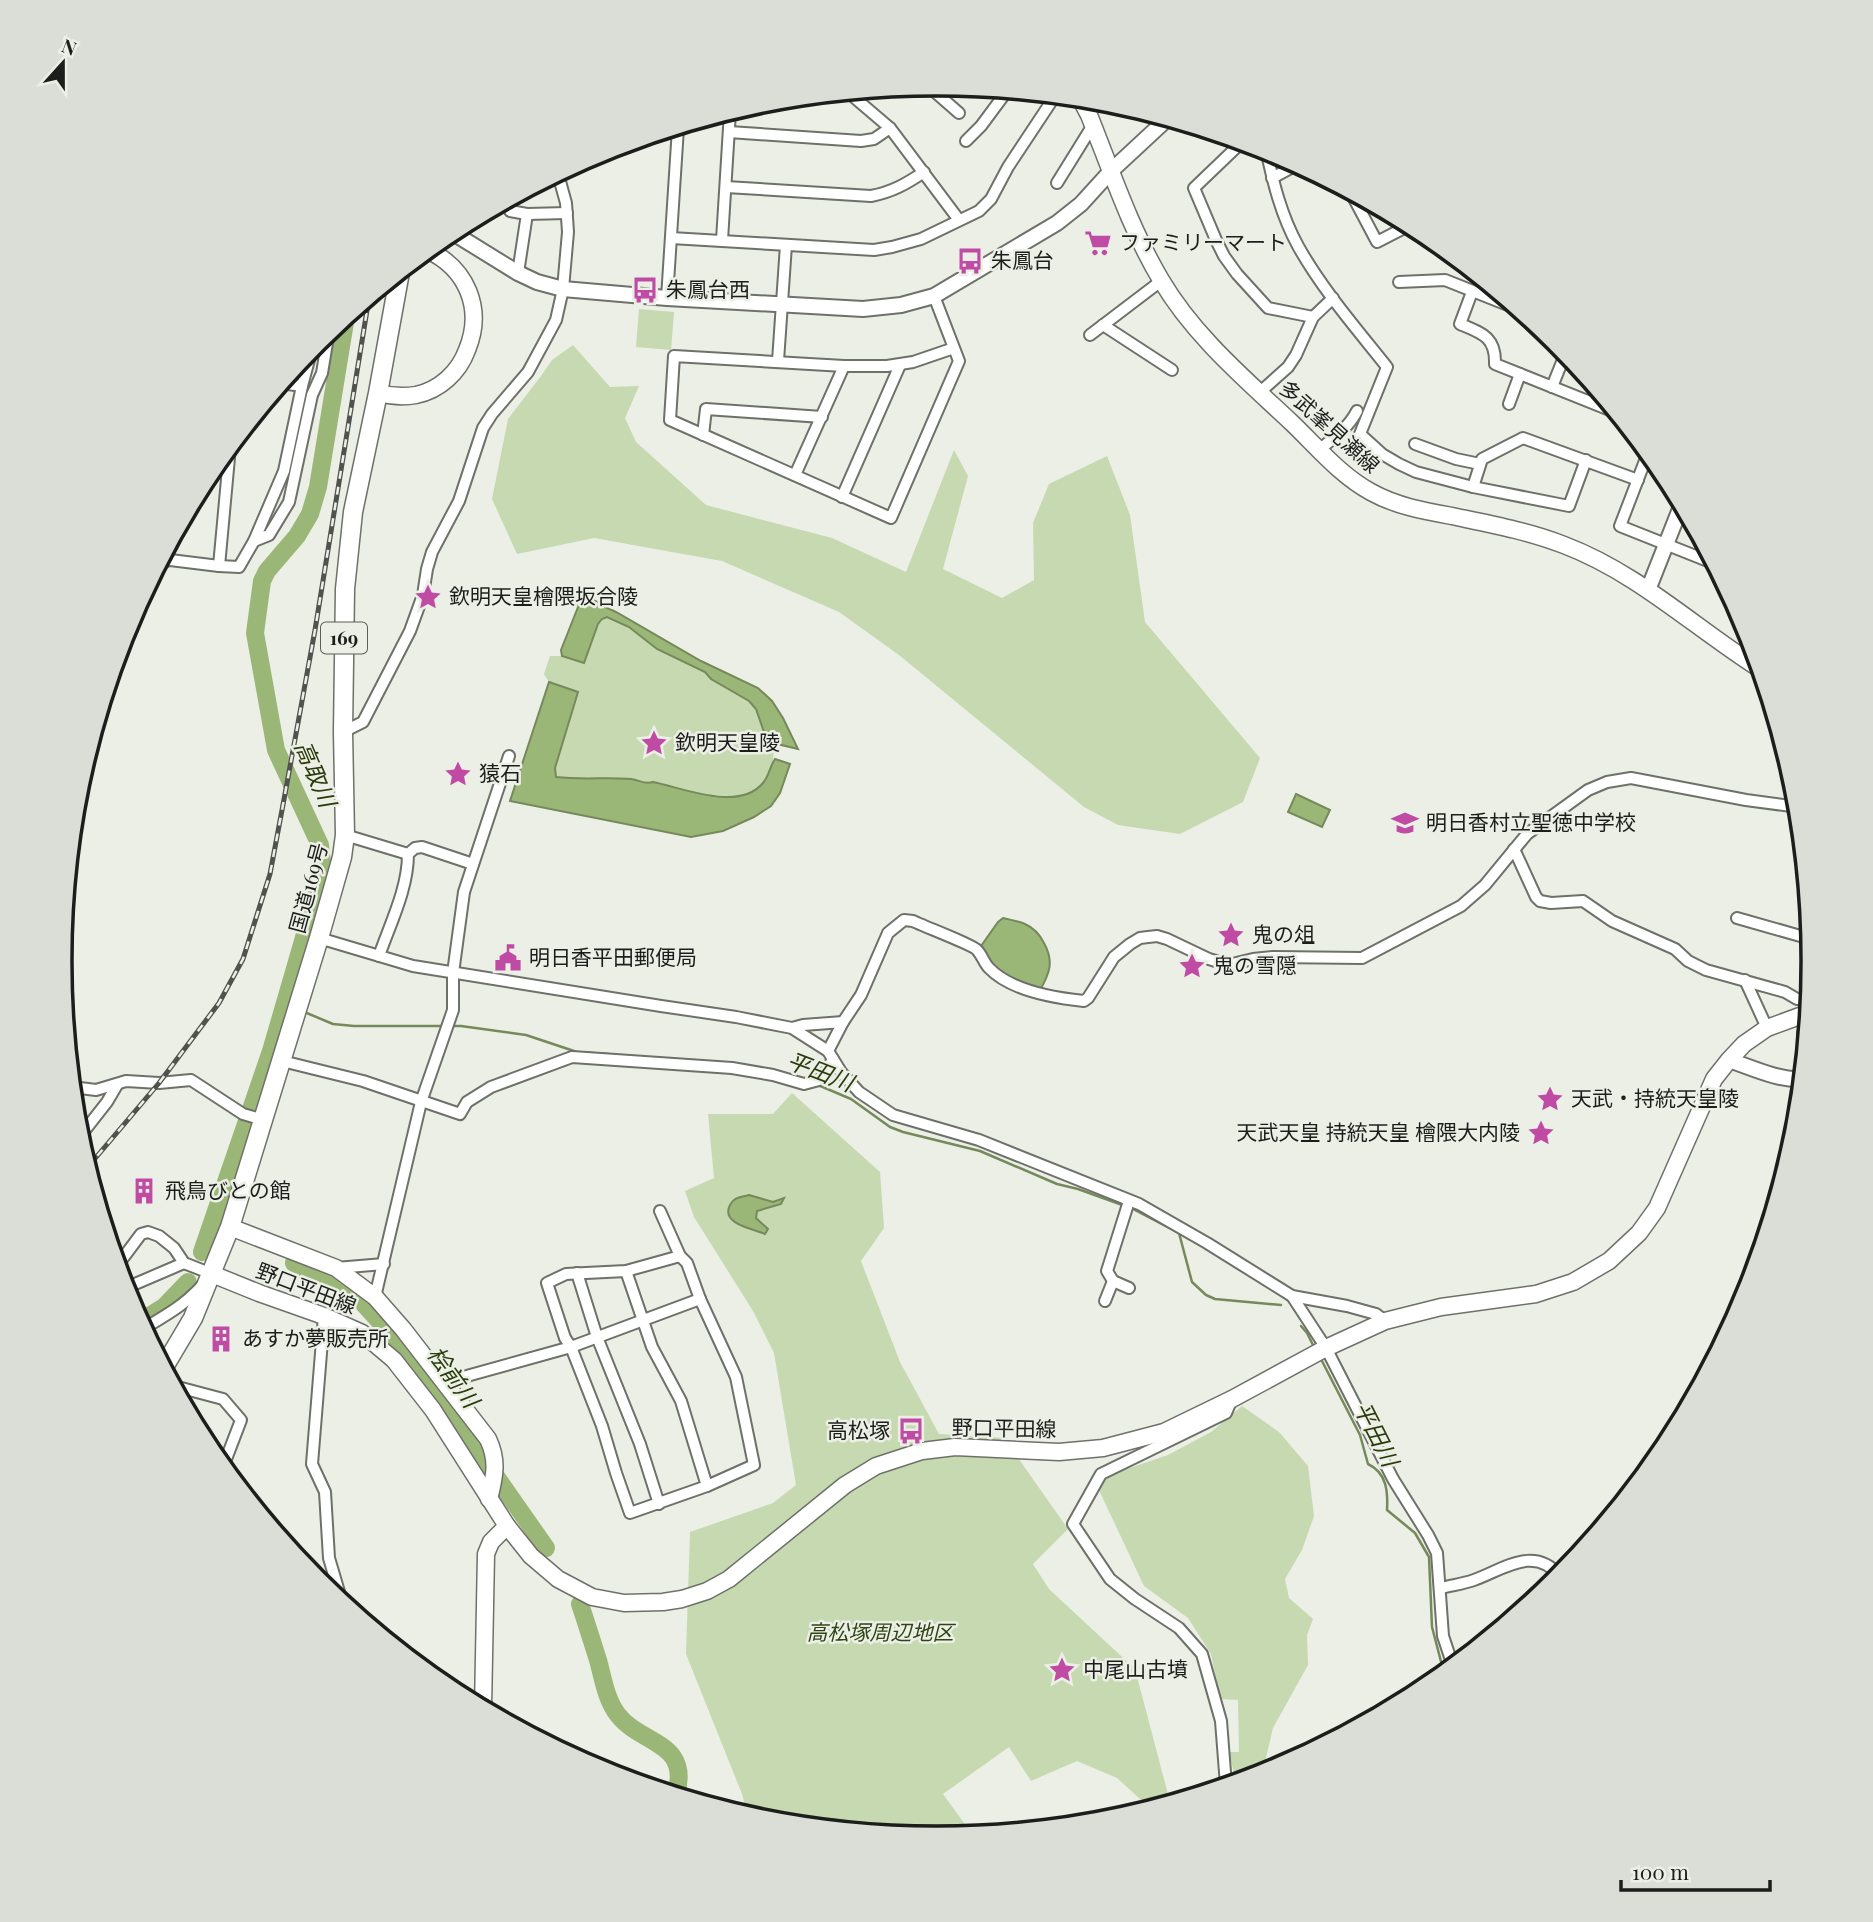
<svg xmlns="http://www.w3.org/2000/svg" width="1873" height="1922" viewBox="0 0 1873 1922" font-family="'Playfair Display','Noto Sans JP',serif">
  <style>
    .green { fill: #c6d9b0 }
    .water { fill: #9bb777; stroke: #75895b; stroke-width: 2 }
    .lines { fill: none; stroke-linecap: round; stroke-linejoin: round }
    .stream { stroke: #75895b; stroke-width: 2.5 }
    .river { stroke: #9bb777; stroke-width: 18 }
    .minor-casing { stroke: #6d7169; stroke-width: 14 }
    .tertiary-casing { stroke: #6d7169; stroke-width: 18 }
    .secondary-casing { stroke: #6d7169; stroke-width: 19 }
    .trunk-casing { stroke: #6d7169; stroke-width: 21 }
    .minor { stroke: #fff; stroke-width: 10 }
    .tertiary { stroke: #fff; stroke-width: 14 }
    .secondary { stroke: #fff; stroke-width: 16 }
    .trunk { stroke: #fff; stroke-width: 18 }
    .rail-casing { stroke: #4f524d; stroke-width: 5 }
    .rail { stroke: #ebefe6; stroke-width: 2.5; stroke-dasharray: 8; stroke-linecap: butt }
    .labels { text-anchor: middle; stroke-width: 5; stroke-linejoin: round; paint-order: stroke }
    .shield { fill: #ebefe6; stroke: #5a5d58; stroke-width: 2 }
    .shield-label { font-size: 19px; font-weight: bold; fill: #1c1e1b }
    .poi-label { font-size: 21px; fill: #1c1e1b; stroke: #ebefe6; text-anchor: start }
    .street-label { font-size: 21px; fill: #1c1e1b; stroke: #ebefe6 }
    .park-label { font-size: 21px; font-style: italic; fill: #304314; stroke: #ebefe6 }
    .water-label { font-size: 23px; font-style: italic; fill: #2a3c0c; stroke: #ebefe6 }
    .rim { fill: none; stroke: #1c1e1b; stroke-width: 3.5 }
  </style>
  <rect width="100%" height="100%" fill="#ebefe6"/>
  <g class="green">
    <path d="M639 309 674 312 671 350 636 347Z"/>
    <path d="M573 345 610 387 639 386 625 418 636 442 706 505 832 538 906 572 954 450 968 476 943 569 1002 598 1034 580 1033 523 1049 484 1107 456 1130 515 1145 622 1260 758 1243 802 1180 834 1118 825 1084 807 899 655 839 612 722 561 594 538 517 554 492 499 508 419 541 376 552 360Z"/>
    <path d="M606 617 629 627 657 649 705 672 711 679 749 701 756 709 764 732 773 743 774 749 773 761 764 783 754 791 737 796 715 797 653 782 647 784 633 779H572L555 777V768L578 692 549 682 544 674 550 656H562L584 663 598 624Z"/>
    <path d="M792 1093 880 1172 884 1228 861 1261 900 1362 939 1434 1004 1438 1068 1529 1033 1564 1049 1589 1135 1669 1170 1802 1150 1808 1117 1778 1077 1761 1031 1781 1009 1747 943 1794 972 1834 936 1838 765 1821 748 1816 742 1794 686 1654 690 1532 773 1503 796 1485 774 1353 753 1311 694 1217 685 1191 714 1178 708 1114H773Z"/>
    <path d="M1242 1406 1279 1432 1308 1466 1314 1516 1302 1550 1285 1579 1289 1598 1313 1619 1307 1635 1308 1665 1273 1728 1262 1774 1236 1782 1229 1752H1239L1238 1700 1220 1699 1211 1654 1188 1618 1144 1586 1098 1488 1106 1476 1168 1455 1211 1432Z"/>
  </g>
  <g class="water">
    <path d="M585 594 603 606 616 612 701 661 758 688 772 701 783 718 798 749 773 743 764 732 756 709 749 701 711 679 705 672 657 649 629 627 607 617 602 619 598 624 584 663 562 656 561 650 578 607 581 595Z"/>
    <path d="M549 682 578 692 555 768 556 777C581 780 606 777 631 779 640 780 644 785 653 782 683 788 739 812 763 783 769 776 770 766 775 759L790 764 780 793 771 806 754 817 723 831 691 837 510 801Z"/>
    <path d="M1296 794 1330 810 1322 827 1288 812Z"/>
    <path d="M1003 918C1010 920 1019 921 1025 924 1034 928 1040 935 1044 943 1054 961 1050 973 1040 990L999 972 979 949 998 922Z"/>
    <path d="M749 1195 773 1202 784 1198 781 1204 757 1211 756 1218 768 1229 765 1234C754 1229 720 1224 730 1205 734 1197 741 1197 749 1195Z"/>
  </g>
  <g class="lines">
    <g class="stream">
      <path d="M302 1011 333 1024 354 1026H443"/>
      <path d="M450 1026H461L526 1035 577 1052 608 1054"/>
      <path d="M818 1085 851 1099 890 1127 903 1132 980 1151 1057 1184 1078 1189 1125 1206"/>
      <path d="M1131 1208 1179 1233 1192 1282 1206 1295 1215 1299 1281 1305"/>
      <path d="M1301 1326 1307 1333 1313 1345"/>
      <path d="M1322 1361 1360 1435 1368 1464C1387 1473 1388 1492 1387 1510L1415 1533 1429 1557 1432 1627 1444 1673"/>
    </g>
    <g class="river">
      <path d="M202 1252 271 1051 321 879 322 862 320 845 276 750 255 633 262 581 267 571 297 536 310 514 318 487 346 316"/>
      <path d="M294 1263 345 1290 361 1301 393 1336 425 1375 546 1548"/>
      <path d="M140 1322 164 1307 188 1282"/>
      <path d="M580 1604C586 1622 592 1641 598 1660 603 1678 606 1700 618 1715 641 1745 691 1741 676 1794"/>
    </g>
    <g class="minor-casing">
      <g id="minor">
        <path d="M927 85 959 113"/>
        <path d="M849 93 890 128 959 220"/>
        <path d="M729 132 861 141 874 139 890 128"/>
        <path d="M966 141 981 126 1007 91"/>
        <path d="M1242 142 1194 188 1216 240 1224 256 1237 274 1268 308 1313 317"/>
        <path d="M1266 149C1273 182 1281 215 1298 246 1322 289 1356 328 1387 367L1360 434 1382 454 1399 464 1416 472 1473 487 1569 506 1586 460"/>
        <path d="M1272 178 1298 164"/>
        <path d="M1057 183 1093 125"/>
        <path d="M726 187 871 196C892 192 906 184 924 172"/>
        <path d="M1351 193 1377 242 1410 225"/>
        <path d="M510 211 527 214 567 213"/>
        <path d="M671 238 874 250 892 247 921 239 979 211 991 199 1008 167 1055 96"/>
        <path d="M722 240 730 112"/>
        <path d="M518 273 527 214"/>
        <path d="M1399 282 1445 280 1518 309"/>
        <path d="M1472 292 1460 324C1482 333 1496 337 1495 364L1615 412"/>
        <path d="M934 296 959 361 891 518 670 420 674 356 844 366H887L913 362 954 348"/>
        <path d="M667 298 678 128"/>
        <path d="M1103 325 1172 370"/>
        <path d="M1090 335 1161 281"/>
        <path d="M778 361 786 245"/>
        <path d="M281 383 302 386"/>
        <path d="M1552 387 1566 352"/>
        <path d="M1259 393 1288 367 1296 355 1313 317 1333 298"/>
        <path d="M1509 404 1520 374"/>
        <path d="M703 435 706 409 822 417"/>
        <path d="M1415 444 1456 459 1480 464"/>
        <path d="M1320 449C1334 438 1349 427 1357 411"/>
        <path d="M1648 453 1620 526 1713 563"/>
        <path d="M795 475 844 366"/>
        <path d="M1473 487 1482 459 1523 438 1638 480"/>
        <path d="M842 497 900 365"/>
        <path d="M254 541 269 535 289 502 312 395 322 373 329 331"/>
        <path d="M162 559 219 566 239 567 254 541 284 471 302 386 313 345"/>
        <path d="M167 561 169 546"/>
        <path d="M219 566 230 447"/>
        <path d="M343 732 363 722 410 631 423 595 427 569 432 552 459 501 483 428 492 414 528 372 556 320 563 289 568 232 566 203 558 174"/>
        <path d="M345 835 408 854"/>
        <path d="M1514 849 1536 897 1540 901 1551 903 1583 901 1612 921 1675 949 1688 961 1706 970 1785 992 1797 999"/>
        <path d="M1737 918 1811 939"/>
        <path d="M319 938 413 966 661 1006 736 1017 792 1028 828 1051 841 1072 859 1092 893 1115 979 1140 1139 1204 1207 1243 1292 1296 1347 1306 1376 1314 1385 1321"/>
        <path d="M379 956C390 924 408 889 408 854L415 848 422 847 473 864"/>
        <path d="M1745 980 1767 1028"/>
        <path d="M792 1028 803 1025 843 1022"/>
        <path d="M1803 1033 1806 1042"/>
        <path d="M828 1051 843 1022 861 995 888 933 904 920 913 921C923 926 973 945 977 950 982 955 984 963 989 968 1011 991 1054 998 1084 1001L1088 998 1114 957 1130 944 1140 938 1148 937 1157 936 1167 939 1209 959 1228 965 1253 959 1273 957 1362 958 1461 906 1485 885 1527 834 1588 790 1607 782 1631 778 1746 800 1798 807"/>
        <path d="M282 1061 363 1081 460 1114 467 1102 491 1087 572 1057 732 1068 773 1075 804 1084 819 1080 824 1075 833 1059"/>
        <path d="M72 1087 96 1090 126 1081 159 1083 191 1080 243 1114 264 1120"/>
        <path d="M78 1139 107 1102 117 1085"/>
        <path d="M1129 1201 1107 1271 1113 1281 1129 1288"/>
        <path d="M660 1211 680 1256 687 1263 700 1299"/>
        <path d="M117 1266 141 1234 148 1232 159 1236 174 1248 184 1263 212 1274C191 1301 172 1312 143 1329"/>
        <path d="M336 1268 384 1264"/>
        <path d="M626 1271 652 1347 681 1401 707 1486"/>
        <path d="M577 1273 597 1337 640 1444 659 1504"/>
        <path d="M122 1283 127 1285 135 1284 184 1263"/>
        <path d="M1292 1296 1326 1348 1393 1479 1428 1535 1437 1553 1443 1636 1453 1666"/>
        <path d="M375 1297 421 1102 453 1010V973L464 892 509 756"/>
        <path d="M1105 1301 1113 1281"/>
        <path d="M324 1316 312 1464 325 1492 329 1558 342 1602"/>
        <path d="M445 1382 571 1347 700 1299 736 1377 754 1465 707 1486 630 1513 616 1473 602 1426 571 1347 565 1338 547 1283 566 1274 626 1271 680 1256"/>
        <path d="M174 1386 223 1399 241 1420 223 1467"/>
        <path d="M1441 1588C1452 1585 1463 1584 1474 1580 1504 1569 1534 1545 1560 1576"/>
        <path d="M1226 1785 1221 1721 1202 1654 1179 1628 1135 1599 1110 1579 1073 1524 1101 1474 1226 1413 1232 1399"/>
      </g>
    </g>
    <g class="tertiary-casing">
      <g id="tertiary">
        <path d="M450 231 518 273 537 282 563 289 667 298 863 309 901 305 934 296 1057 223 1081 204 1111 171 1167 119"/>
        <path d="M1648 590 1682 504"/>
        <path d="M1729 1060C1750 1067 1780 1081 1802 1079"/>
      </g>
    </g>
    <g class="secondary-casing">
      <g id="secondary">
        <path d="M1080 98 1089 115C1111 170 1130 228 1161 280 1194 336 1245 379 1292 423 1317 447 1341 476 1371 492 1396 506 1424 511 1452 516 1490 524 1528 531 1564 545 1638 573 1695 628 1760 669"/>
        <path d="M378 393C390 396 404 397 416 395 440 390 459 372 467 350 484 309 467 268 427 250"/>
        <path d="M230 1227 336 1268 375 1297 403 1329 488 1439C498 1460 495 1476 489 1499"/>
        <path d="M212 1274 259 1293 324 1316 362 1333 394 1360 433 1410 507 1526 531 1556 558 1579 592 1597 624 1603 663 1602 682 1599 707 1591 729 1579 845 1485 876 1466 922 1451 955 1447 1059 1452 1103 1448 1164 1432 1232 1399 1326 1348 1385 1321 1441 1307 1536 1294 1573 1282 1609 1261 1639 1233 1657 1208 1714 1079 1729 1060 1744 1044 1767 1028 1808 1013"/>
        <path d="M483 1708 486 1554 491 1542 507 1526"/>
      </g>
    </g>
    <g class="trunk-casing">
      <path id="trunk" d="M164 1367 193 1318 230 1227 319 938 342 857 345 835 343 732 345 589 353 512 378 393 400 272"/>
    </g>
    <use href="#minor" class="minor"/>
    <use href="#tertiary" class="tertiary"/>
    <use href="#secondary" class="secondary"/>
    <use href="#trunk" class="trunk"/>
    <g class="rail-casing">
      <path id="rail" d="M87 1168 159 1083 219 1003 243 959 270 874 285 794 315 630 369 298"/>
    </g>
    <use href="#rail" class="rail"/>
  </g>
  <defs>
    <g id="supermarket-bare" transform="scale(2.1)"><path d="M-6-5.5h2.5l.6 2H6L4.5 2H-2.5L-4.4-4H-6ZM-1.5 3.2a1.3 1.3 0 1 0 .1 0ZM3 3.2a1.3 1.3 0 1 0 .1 0Z" fill="#bf4ba4" stroke="#ebefe6" stroke-width="2.5" paint-order="stroke"/></g>
    <g id="bus-bare" transform="scale(2.1)"><path d="M-5-6H5V4H4V6H2V4H-2V6H-4V4H-5ZM-3.5-4V0h7V-4ZM-3.5 1.2v1.5H-2V1.2ZM2 1.2v1.5H3.5V1.2Z" fill="#bf4ba4" stroke="#ebefe6" stroke-width="2.5" paint-order="stroke"/></g>
    <g id="sight-bare" transform="scale(2.1)"><path d="M0-6L1.8-2.2L6-1.7L2.9 1.2L3.7 5.4L0 3.3L-3.7 5.4L-2.9 1.2L-6-1.7L-1.8-2.2Z" fill="#bf4ba4" stroke="#ebefe6" stroke-width="2.5" paint-order="stroke"/></g>
    <g id="school-bare" transform="scale(2.1)"><path d="M0-5L7-2L0 1L-7-2ZM-4 1L0 2.5L4 1V4Q0 6-4 4Z" fill="#bf4ba4" stroke="#ebefe6" stroke-width="2.5" paint-order="stroke"/></g>
    <g id="civic-bare" transform="scale(2.1)"><path d="M-.6-6.5H3V-4.5H.6V-3L4-1V1h2V6H-6V1h2V-1L-.6-3ZM-1.2 2.5V6h2.4V2.5Z" fill="#bf4ba4" stroke="#ebefe6" stroke-width="2.5" paint-order="stroke"/></g>
    <g id="building-bare" transform="scale(2.1)"><path d="M-4-6H4V6H1V3H-1V6H-4ZM-2.5-4.3h1.7v1.8h-1.7ZM.8-4.3h1.7v1.8H.8ZM-2.5-1h1.7V.8h-1.7ZM.8-1h1.7V.8H.8Z" fill="#bf4ba4" stroke="#ebefe6" stroke-width="2.5" paint-order="stroke"/></g>
  </defs>
  <g fill-rule="evenodd">
    <use href="#supermarket-bare" x="1098" y="243"/>
    <use href="#bus-bare" x="970" y="261"/>
    <use href="#bus-bare" x="645" y="290"/>
    <use href="#sight-bare" x="428" y="597"/>
    <use href="#sight-bare" x="654" y="743"/>
    <use href="#sight-bare" x="458" y="774"/>
    <use href="#school-bare" x="1405" y="823"/>
    <use href="#sight-bare" x="1231" y="935"/>
    <use href="#civic-bare" x="508" y="958"/>
    <use href="#sight-bare" x="1192" y="966"/>
    <use href="#sight-bare" x="1550" y="1099"/>
    <use href="#sight-bare" x="1541" y="1133"/>
    <use href="#building-bare" x="144" y="1191"/>
    <use href="#building-bare" x="221" y="1339"/>
    <use href="#bus-bare" x="911" y="1431"/>
    <use href="#sight-bare" x="1062" y="1670"/>
  </g>
  <g class="labels">
    <rect class="shield" x="321" y="622.5" width="46" height="31" rx="5"/>
    <g class="shield-label">
      <text x="344" y="645">169</text>
    </g>
    <g class="poi-label">
      <text x="1119" y="250">ファミリーマート</text>
      <text x="991" y="268">朱鳳台</text>
      <text x="666" y="297">朱鳳台西</text>
      <text x="449" y="604">欽明天皇檜隈坂合陵</text>
      <text x="675" y="750">欽明天皇陵</text>
      <text x="479" y="781">猿石</text>
      <text x="1426" y="830">明日香村立聖徳中学校</text>
      <text x="1252" y="942">鬼の俎</text>
      <text x="529" y="965">明日香平田郵便局</text>
      <text x="1213" y="973">鬼の雪隠</text>
      <text x="1571" y="1106">天武・持統天皇陵</text>
      <text x="1520" y="1140" text-anchor="end">天武天皇 持統天皇 檜隈大内陵</text>
      <text x="165" y="1198">飛鳥びとの館</text>
      <text x="242" y="1346">あすか夢販売所</text>
      <text x="890" y="1438" text-anchor="end">高松塚</text>
      <text x="1083" y="1677">中尾山古墳</text>
    </g>
    <g class="street-label">
      <text transform="translate(1329 427) rotate(42)" y="7">多武峯見瀬線</text>
      <text transform="translate(309 888) rotate(-75)" y="7">国道169号</text>
      <text transform="translate(306 1289) rotate(21)" y="7">野口平田線</text>
      <text transform="translate(1004 1429) rotate(1)" y="7">野口平田線</text>
    </g>
    <g class="park-label">
      <text x="880" y="1640">高松塚周辺地区</text>
    </g>
    <g class="water-label">
      <text transform="translate(315 774) rotate(67)" y="8">高取川</text>
      <text transform="translate(820 1072) rotate(21)" y="8">平田川</text>
      <text transform="translate(453 1377) rotate(54)" y="8">桧前川</text>
      <text transform="translate(1376 1434) rotate(63)" y="8">平田川</text>
    </g>
  </g>
  <path d="M0 0H1873V1922H0ZM936 96H937A864 864 0 0 1 1801 960V962A864 864 0 0 1 937 1826H936A864 864 0 0 1 72 962V960A864 864 0 0 1 936 96Z" fill="#daded6" fill-rule="evenodd"/>
  <path class="rim" d="M936 96H937A864 864 0 0 1 1801 960V962A864 864 0 0 1 937 1826H936A864 864 0 0 1 72 962V960A864 864 0 0 1 936 96Z"/>
  <g transform="translate(63 63) rotate(21)" stroke="#ebefe6" stroke-width="5" paint-order="stroke">
  <path d="M0-5L12 26L0 18L-12 26Z" fill="#1c1e1b"/>
  <text y="-10" font-size="19" font-weight="bold" text-anchor="middle" fill="#1c1e1b">N</text>
  </g>
  <path d="M1621 1880v10h149v-10" fill="none" stroke="#1c1e1b" stroke-width="3.5"/>
  <text x="1632" y="1880" font-size="21" fill="#1c1e1b" stroke="#ebefe6" stroke-width="5" paint-order="stroke">100 m</text>
</svg>
